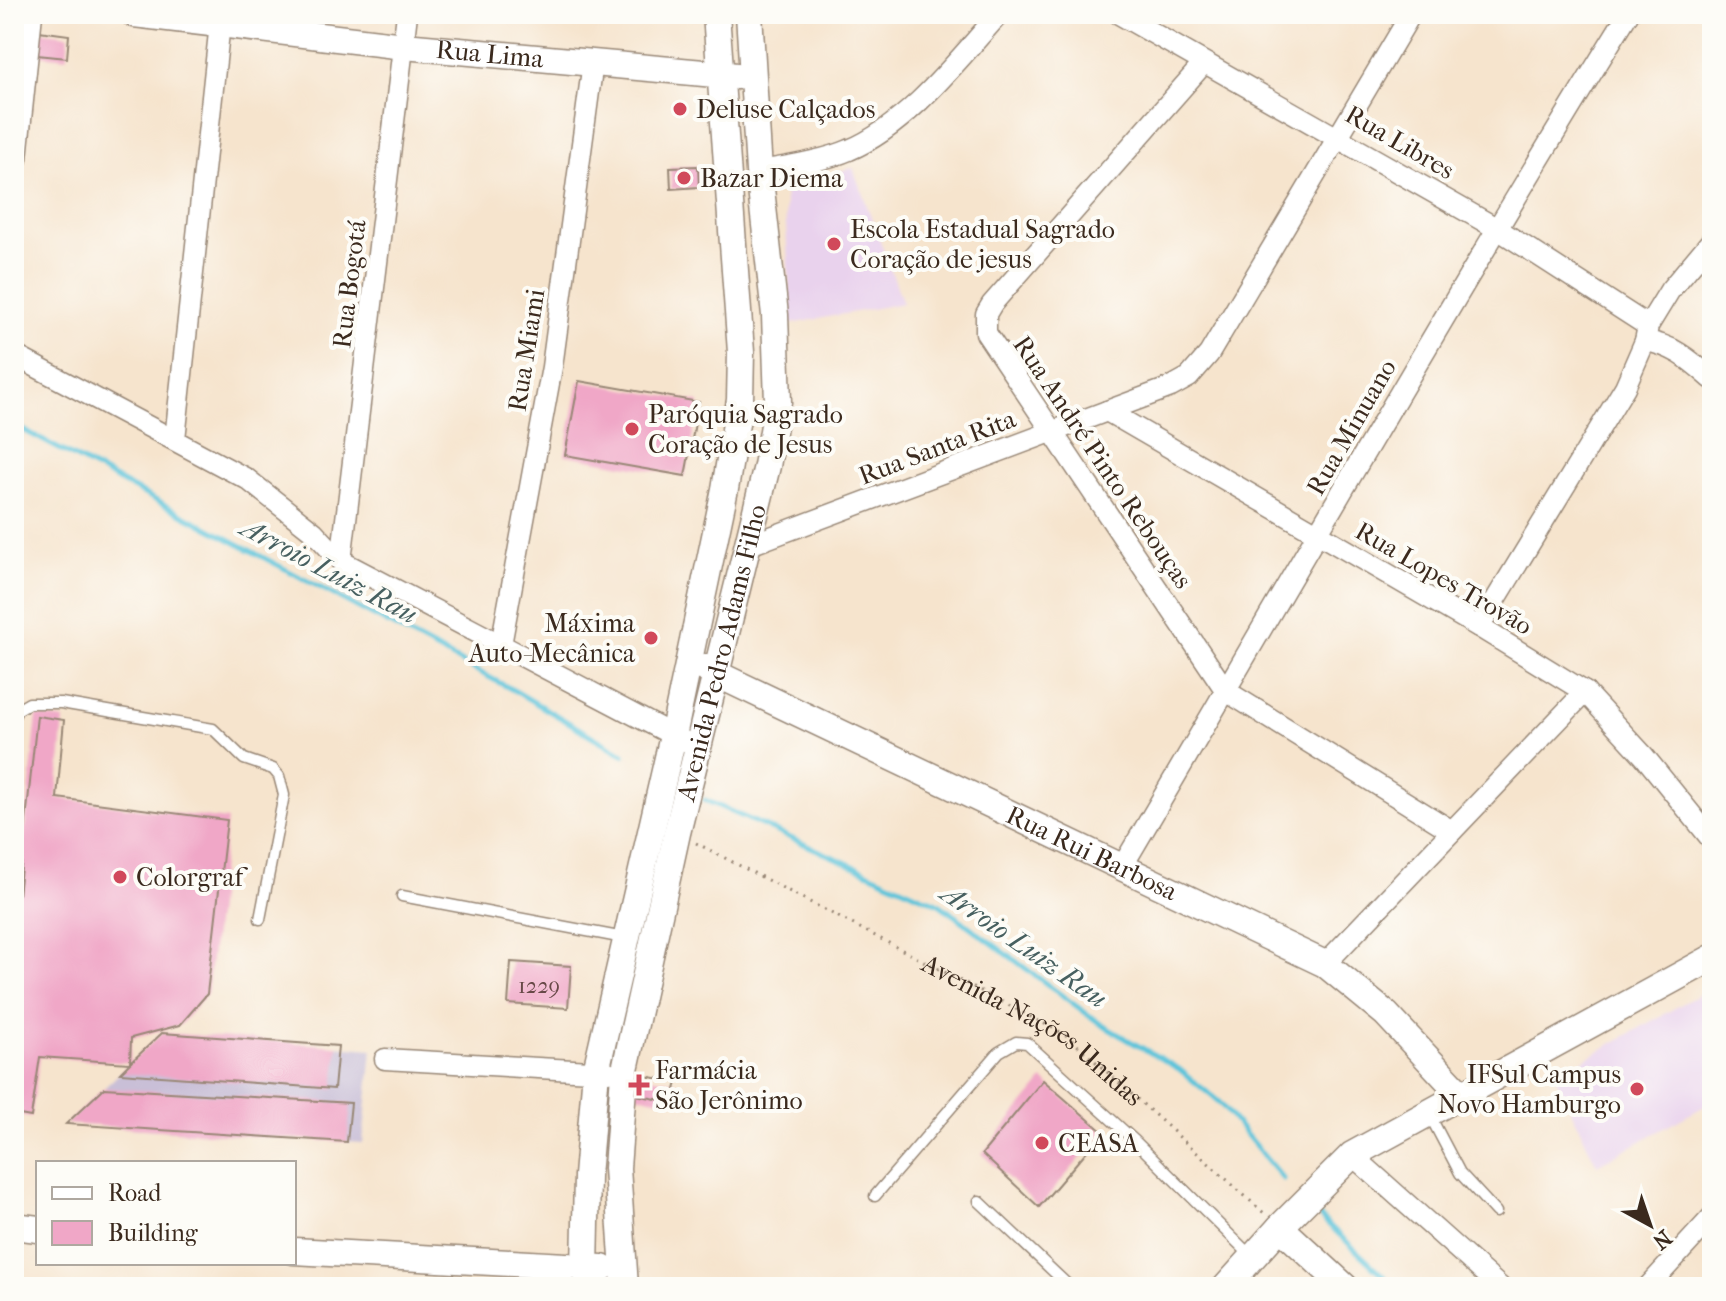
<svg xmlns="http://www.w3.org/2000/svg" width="1726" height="1301" viewBox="0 0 1726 1301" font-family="'IM FELL French Canon',serif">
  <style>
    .built { fill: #e9d2ed }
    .industrial { fill: #c9bfd7 }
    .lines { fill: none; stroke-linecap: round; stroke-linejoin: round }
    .stream { stroke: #5dc4da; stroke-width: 5 }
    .building { fill: #f0a7c7 }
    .lane-casing { stroke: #988776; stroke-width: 13 }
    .street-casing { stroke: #988776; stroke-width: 23 }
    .secondary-casing { stroke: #988776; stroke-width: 29 }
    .path { stroke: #988776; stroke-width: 3; stroke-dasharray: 2 6; stroke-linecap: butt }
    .lane { stroke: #fff; stroke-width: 10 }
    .street { stroke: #fff; stroke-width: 20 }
    .secondary { stroke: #fff; stroke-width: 26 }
    .poi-dot { fill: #d1495b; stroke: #fdfcf7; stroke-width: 3 }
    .labels { text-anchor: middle; stroke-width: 8; stroke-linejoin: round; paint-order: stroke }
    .number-label { font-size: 22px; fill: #684948 }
    .street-label { font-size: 26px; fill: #3b2a1e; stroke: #fdfcf7 }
    .poi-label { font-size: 26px; fill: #3b2a1e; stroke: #fdfcf7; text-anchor: start }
    .water-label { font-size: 28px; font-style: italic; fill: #476060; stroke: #fdfcf7 }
  </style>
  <rect width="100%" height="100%" fill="#fdfcf7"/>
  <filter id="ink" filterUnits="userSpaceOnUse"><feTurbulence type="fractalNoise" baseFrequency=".0125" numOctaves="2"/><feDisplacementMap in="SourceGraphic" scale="16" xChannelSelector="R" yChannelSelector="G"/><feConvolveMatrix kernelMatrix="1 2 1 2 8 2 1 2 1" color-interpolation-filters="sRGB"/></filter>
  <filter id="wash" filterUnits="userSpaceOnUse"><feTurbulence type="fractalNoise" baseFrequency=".006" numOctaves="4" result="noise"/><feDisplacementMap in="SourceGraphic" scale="32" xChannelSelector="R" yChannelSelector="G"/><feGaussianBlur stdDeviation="1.8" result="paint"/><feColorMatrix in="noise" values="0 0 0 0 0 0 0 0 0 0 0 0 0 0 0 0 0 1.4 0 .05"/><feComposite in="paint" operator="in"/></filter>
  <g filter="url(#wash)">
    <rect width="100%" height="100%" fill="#f6e4cd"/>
    <g class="built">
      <path d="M853 168 903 303 791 324 784 185Z"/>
      <path d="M1712 987V1102L1597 1165 1555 1076Z"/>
    </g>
    <path class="industrial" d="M162 1033 372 1049 363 1143 66 1124Z"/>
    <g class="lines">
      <g class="stream">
        <path d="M14 425 515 691 624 755"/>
        <path d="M705 800 939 904 1102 1025 1179 1069 1219 1102 1283 1179"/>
        <path d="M1313 1210 1395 1287"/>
      </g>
    </g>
    <g id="blocks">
      <g class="building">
        <path d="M39 31 69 35 67 58 37 55Z"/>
        <path d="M698 166 699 187 671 189 670 167Z"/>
        <path d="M579 381 699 402 685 476 565 455Z"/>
        <path d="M37 716 64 720 57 798 227 820 207 994 180 1025 131 1038 130 1063 162 1033 338 1046 334 1089 120 1073 130 1063 40 1057 31 1117 14 1114V934Z"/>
        <path d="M511 962 571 966 568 1008 508 1004Z"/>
        <path d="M629 1073 677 1082 672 1102 625 1093Z"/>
        <path d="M1043 1080 1103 1132 1039 1207 982 1154Z"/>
        <path d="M104 1088 351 1103 347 1142 66 1124Z"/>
      </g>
    </g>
  </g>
  <g filter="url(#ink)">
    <use href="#blocks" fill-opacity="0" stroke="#988776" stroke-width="2"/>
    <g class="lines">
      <g class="lane-casing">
        <g id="lane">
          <path d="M14 716 17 710 29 703H61L213 729 244 759 273 769 279 776 284 795 260 919"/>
          <path d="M402 896 624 938"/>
          <path d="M1429 1114 1460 1173 1496 1212"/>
          <path d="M875 1196 999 1052 1016 1042 1027 1043 1135 1141 1251 1256"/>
          <path d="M979 1201 1070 1287"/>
        </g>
      </g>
      <g class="street-casing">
        <g id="street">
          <path d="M1119 14 1496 228 1648 326"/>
          <path d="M1204 63 992 304 986 314V333L1226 691 1452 831"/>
          <path d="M759 171C786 167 824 161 849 150 907 126 958 60 999 14"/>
          <path d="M1645 341C1674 345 1691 361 1712 379"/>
          <path d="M14 355 247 479 314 532 341 561 684 741"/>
          <path d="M1107 411 1479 627 1585 692 1644 756 1712 840"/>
          <path d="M175 439 221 14"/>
          <path d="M747 546 1171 387 1189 377 1209 354 1411 14"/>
          <path d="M341 561 407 14"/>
          <path d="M1479 627 1625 387 1645 341 1648 326 1670 290 1712 240"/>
          <path d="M501 645 552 367 593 62"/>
          <path d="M1122 867C1290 582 1454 295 1628 14"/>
          <path d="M1325 964 1585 692"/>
          <path d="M385 1059 608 1072"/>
          <path d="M1352 1155 1500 1287"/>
          <path d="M1648 1287 1712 1217"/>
        </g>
      </g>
      <g class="secondary-casing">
        <g id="secondary">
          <path id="s2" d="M134 14 404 46 737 76"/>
          <path d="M14 158 29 14"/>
          <path id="s3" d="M702 667 1325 964 1386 1014 1461 1094"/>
          <path d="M14 1226 38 1229"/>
          <path d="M1280 1227 1345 1287"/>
          <path d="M294 1251 602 1268"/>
          <path d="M589 1287 585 1269 587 1176 596 1071 673 736 725 489 740 400 741 352 716 14"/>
          <path id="s4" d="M625 1287 617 1168 624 1074 677 833 767 466 778 402 775 315 759 171 749 14"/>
          <path d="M1226 1287 1280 1227 1352 1155 1712 958"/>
        </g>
      </g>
      <path class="path" id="s1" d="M696 843 1066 1035 1265 1214"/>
      <use href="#lane" class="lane"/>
      <use href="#street" class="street"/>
      <use href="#secondary" class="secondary"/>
    </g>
  </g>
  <g class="poi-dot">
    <circle cx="680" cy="109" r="8"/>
    <circle cx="684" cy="178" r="8"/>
    <circle cx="834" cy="244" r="8"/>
    <circle cx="632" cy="429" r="8"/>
    <circle cx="651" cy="638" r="8"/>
    <circle cx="120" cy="877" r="8"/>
    <path d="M635 1073h8v8h8v8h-8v8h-8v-8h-8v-8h8z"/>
    <circle cx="1637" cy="1089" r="8"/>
    <circle cx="1042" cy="1143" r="8"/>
  </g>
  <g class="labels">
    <g class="number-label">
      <text x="539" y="993">1229</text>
    </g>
    <g class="street-label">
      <text dy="9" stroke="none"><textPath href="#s2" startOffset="358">Rua Lima</textPath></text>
      <text transform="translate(1400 142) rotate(30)" y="9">Rua Libres</text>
      <text transform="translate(349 284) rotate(-83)" y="9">Rua Bogotá</text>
      <text transform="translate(526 350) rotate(-81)" y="9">Rua Miami</text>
      <text transform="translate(1351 427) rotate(-60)" y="9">Rua Minuano</text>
      <text transform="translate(937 447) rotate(-21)" y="9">Rua Santa Rita</text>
      <text transform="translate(1103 462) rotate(56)" y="9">Rua André Pinto Rebouças</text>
      <text transform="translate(1444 578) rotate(30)" y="9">Rua Lopes Trovão</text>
      <text dy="9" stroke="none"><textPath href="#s4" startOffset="646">Avenida Pedro Adams Filho</textPath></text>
      <text dy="9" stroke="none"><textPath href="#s3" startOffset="432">Rua Rui Barbosa</textPath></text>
      <text dy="9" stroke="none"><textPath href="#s1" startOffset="386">Avenida Nações Unidas</textPath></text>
    </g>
    <g class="poi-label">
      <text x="696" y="118">Deluse Calçados</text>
      <text x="700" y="187">Bazar Diema</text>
      <text x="850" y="238">Escola Estadual Sagrado<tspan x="850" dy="30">Coração de jesus</tspan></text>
      <text x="648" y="423">Paróquia Sagrado<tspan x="648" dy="30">Coração de Jesus</tspan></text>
      <text x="635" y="632" text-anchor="end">Máxima<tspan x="635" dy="30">Auto-Mecânica</tspan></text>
      <text x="136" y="886">Colorgraf</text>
      <text x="655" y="1079">Farmácia<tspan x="655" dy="30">São Jerônimo</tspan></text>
      <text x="1621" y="1083" text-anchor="end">IFSul Campus<tspan x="1621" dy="30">Novo Hamburgo</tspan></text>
      <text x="1058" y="1152">CEASA</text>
    </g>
    <g class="water-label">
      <text transform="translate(330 570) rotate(28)" y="10">Arroio Luiz Rau</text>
      <text transform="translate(1025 945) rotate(35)" y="10">Arroio Luiz Rau</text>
    </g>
  </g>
  <rect width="1726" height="1301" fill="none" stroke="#fdfcf7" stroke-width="48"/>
  <rect x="36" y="1161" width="260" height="104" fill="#fdfcf7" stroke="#afa8a0" stroke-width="2"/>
  <rect x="52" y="1187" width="40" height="12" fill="#ffffff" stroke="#afa8a0" stroke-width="2"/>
  <text x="108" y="1201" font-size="24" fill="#3b2a1e">Road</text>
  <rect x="52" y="1221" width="40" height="24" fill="#f0a7c7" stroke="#afa8a0" stroke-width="2"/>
  <text x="108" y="1241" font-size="24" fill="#3b2a1e">Building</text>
  <g transform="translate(1650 1225) rotate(140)" stroke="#fdfcf7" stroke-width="6" paint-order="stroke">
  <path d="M0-6L14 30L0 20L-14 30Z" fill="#3b2a1e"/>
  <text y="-12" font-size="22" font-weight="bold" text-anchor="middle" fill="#3b2a1e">N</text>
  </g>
</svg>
